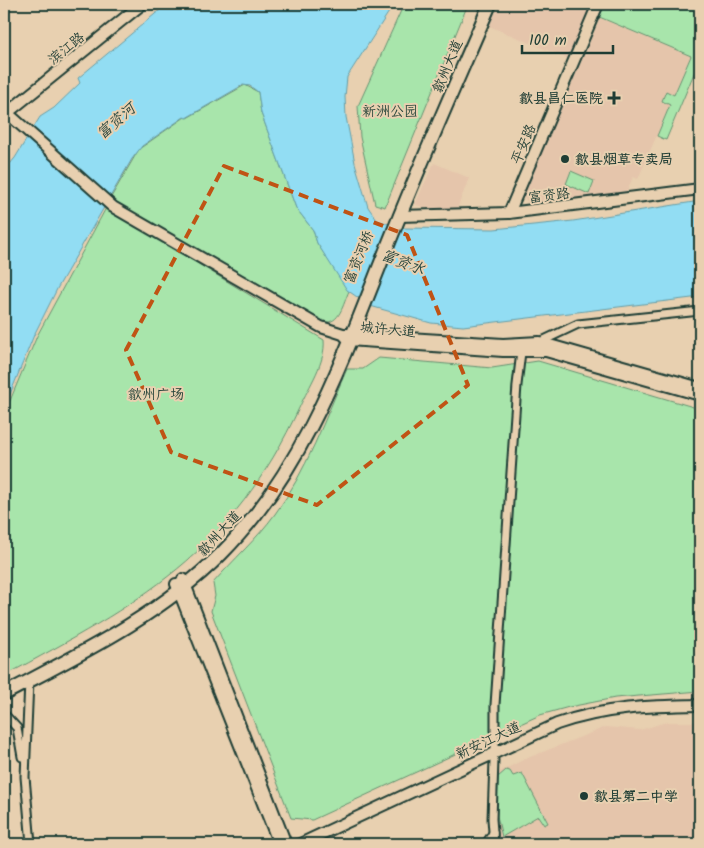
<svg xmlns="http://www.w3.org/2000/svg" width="704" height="848" viewBox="0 0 704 848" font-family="Kalam,'LXGW WenKai TC',sans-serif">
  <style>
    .built { fill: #e5c5ab }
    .green { fill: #a8e5ab; stroke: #649170 }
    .water { fill: #92ddf3; stroke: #649da7 }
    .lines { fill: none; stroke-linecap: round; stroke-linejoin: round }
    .street-casing { stroke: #1f3d34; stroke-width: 11 }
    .secondary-casing { stroke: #1f3d34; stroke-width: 14 }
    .highway-casing { stroke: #1f3d34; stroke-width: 16 }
    .street { stroke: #e8d0b0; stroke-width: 7 }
    .secondary { stroke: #e8d0b0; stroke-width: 10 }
    .highway { stroke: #e8d0b0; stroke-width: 12 }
    .marked { fill: none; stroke: #c05314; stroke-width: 4; stroke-dasharray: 10 6; stroke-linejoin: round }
    .poi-dot { fill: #1f3d34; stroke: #e8d0b0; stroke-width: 2 }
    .labels { text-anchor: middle; stroke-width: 4; stroke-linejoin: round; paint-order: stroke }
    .street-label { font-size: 14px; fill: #1f3d34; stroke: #e8d0b0 }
    .poi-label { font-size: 14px; font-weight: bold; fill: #1f3d34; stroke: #e8d0b0; text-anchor: start }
    .park-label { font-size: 14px; fill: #26453a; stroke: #e8d0b0 }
    .water-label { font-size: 15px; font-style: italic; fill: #25453e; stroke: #e8d0b0 }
  </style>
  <rect width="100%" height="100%" fill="#e8d0b0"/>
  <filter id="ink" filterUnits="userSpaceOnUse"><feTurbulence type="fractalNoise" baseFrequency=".02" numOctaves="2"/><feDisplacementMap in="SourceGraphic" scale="10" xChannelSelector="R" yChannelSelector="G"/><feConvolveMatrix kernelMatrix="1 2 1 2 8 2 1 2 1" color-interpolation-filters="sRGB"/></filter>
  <g filter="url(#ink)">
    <g class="built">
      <path d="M499 4H591L569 59 489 26Z"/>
      <path d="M600 18 691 56 674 95 666 92 662 101 670 105 638 179 633 177 627 191 531 206 523 196Z"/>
      <path d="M434 163 469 178 457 209 431 211 415 204Z"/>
      <path d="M666 722H700V844H497L499 772 525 759 606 727 640 730Z"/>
    </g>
    <g class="green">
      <path d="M404 4H468L385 207 375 204 360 137 358 106Z"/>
      <path d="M601 4H700V59L666 140 657 136 670 105 662 101 666 91 674 95 691 56 597 16Z"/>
      <path d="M245 85 258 92 261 113 296 208 313 230 317 243 349 291C343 304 340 324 324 322L265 291 110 199 139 149 185 117 187 118Z"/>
      <path d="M571 171 594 181 589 194 566 184Z"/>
      <path d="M106 208 324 340C326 362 309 386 300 406 232 554 139 603 4 676V415L37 336Z"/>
      <path d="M379 358 492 368 538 361 700 409V691L615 698 569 707 540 715 312 820 291 818 211 611 215 596 213 583C234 559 257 539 275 514 307 471 325 418 347 369H363Z"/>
      <path d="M506 770 510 771 513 776 522 773 548 823 544 825 538 816 502 837 497 816 498 777Z"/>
    </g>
    <path class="water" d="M167 4H394L347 77 345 97 346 117 355 163 368 207 377 220 402 228 494 229 573 221 700 201V297L463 326 431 323 370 306 347 290 317 243 313 230 296 208 261 113 258 92 250 86 243 85 186 118 184 117 142 146 132 159 58 287 34 335 4 409V171L15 158 40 117 54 108 80 83 78 78 83 74Z"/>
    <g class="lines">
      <g class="street-casing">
        <g id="street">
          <path d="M540 342 578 324 700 311"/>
          <path d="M29 681 25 777 31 844"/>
          <path d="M4 714 17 728 22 757"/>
          <path d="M495 753V705L517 385 521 352 526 349"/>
          <path d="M494 760 492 819 494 844"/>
          <path d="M486 844 493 833"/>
        </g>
      </g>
      <g class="secondary-casing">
        <g id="secondary">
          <path d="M4 110 113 207 321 327 343 334 349 340 503 351H546L700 395"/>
          <path d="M7 113 142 4"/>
          <path d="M509 213 598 4"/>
          <path d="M399 216 509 213 700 189"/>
          <path d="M346 334 503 344 539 342 700 388"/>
          <path d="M183 579 286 844"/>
          <path d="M176 584 279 844"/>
          <path d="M300 844 557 724C606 707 649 706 700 705"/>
        </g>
      </g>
      <g class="highway-casing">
        <path id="highway" d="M4 694C80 654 159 616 221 554 308 467 347 346 392 235 423 157 457 81 490 4"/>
      </g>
      <use href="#street" class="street"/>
      <use href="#secondary" class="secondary"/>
      <use href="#highway" class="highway"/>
    </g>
  </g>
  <path class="marked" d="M224 166 407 235 468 385 317 505 171 452 126 350Z"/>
  <g class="poi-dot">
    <path d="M611.5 90.5h5v5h5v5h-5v5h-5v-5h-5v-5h5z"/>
    <circle cx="565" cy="159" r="5"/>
    <circle cx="584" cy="796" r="5"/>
  </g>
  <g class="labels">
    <g class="street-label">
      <text transform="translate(66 48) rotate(-39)" y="5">滨江路</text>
      <text transform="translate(447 66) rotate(-67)" y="5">歙州大道</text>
      <text transform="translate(523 144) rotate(-67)" y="5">平安路</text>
      <text transform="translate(549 195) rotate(-7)" y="5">富资路</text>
      <text transform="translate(358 257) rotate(-68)" y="5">富资河桥</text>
      <text transform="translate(388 329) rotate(5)" y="5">城许大道</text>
      <text transform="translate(219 533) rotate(-47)" y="5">歙州大道</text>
      <text transform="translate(488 740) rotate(-25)" y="5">新安江大道</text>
    </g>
    <g class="poi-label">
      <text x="603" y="103" text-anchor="end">歙县昌仁医院</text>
      <text x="575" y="164">歙县烟草专卖局</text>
      <text x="594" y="801">歙县第二中学</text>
    </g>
    <g class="park-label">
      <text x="390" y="116">新洲公园</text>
      <text x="156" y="399">歙州广场</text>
    </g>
    <g class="water-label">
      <text transform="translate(116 121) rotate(-41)" y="5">富资河</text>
      <text transform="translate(403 262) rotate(21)" y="5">富资水</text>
    </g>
  </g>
  <rect width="704" height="848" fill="none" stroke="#e8d0b0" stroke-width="20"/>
  <rect x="10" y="10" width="684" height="828" fill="none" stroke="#1f3d34" stroke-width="2" filter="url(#ink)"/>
  <path d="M522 45v8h91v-8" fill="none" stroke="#1f3d34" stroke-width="2.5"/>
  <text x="529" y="45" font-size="15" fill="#1f3d34" stroke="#e8d0b0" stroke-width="4" paint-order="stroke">100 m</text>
</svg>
